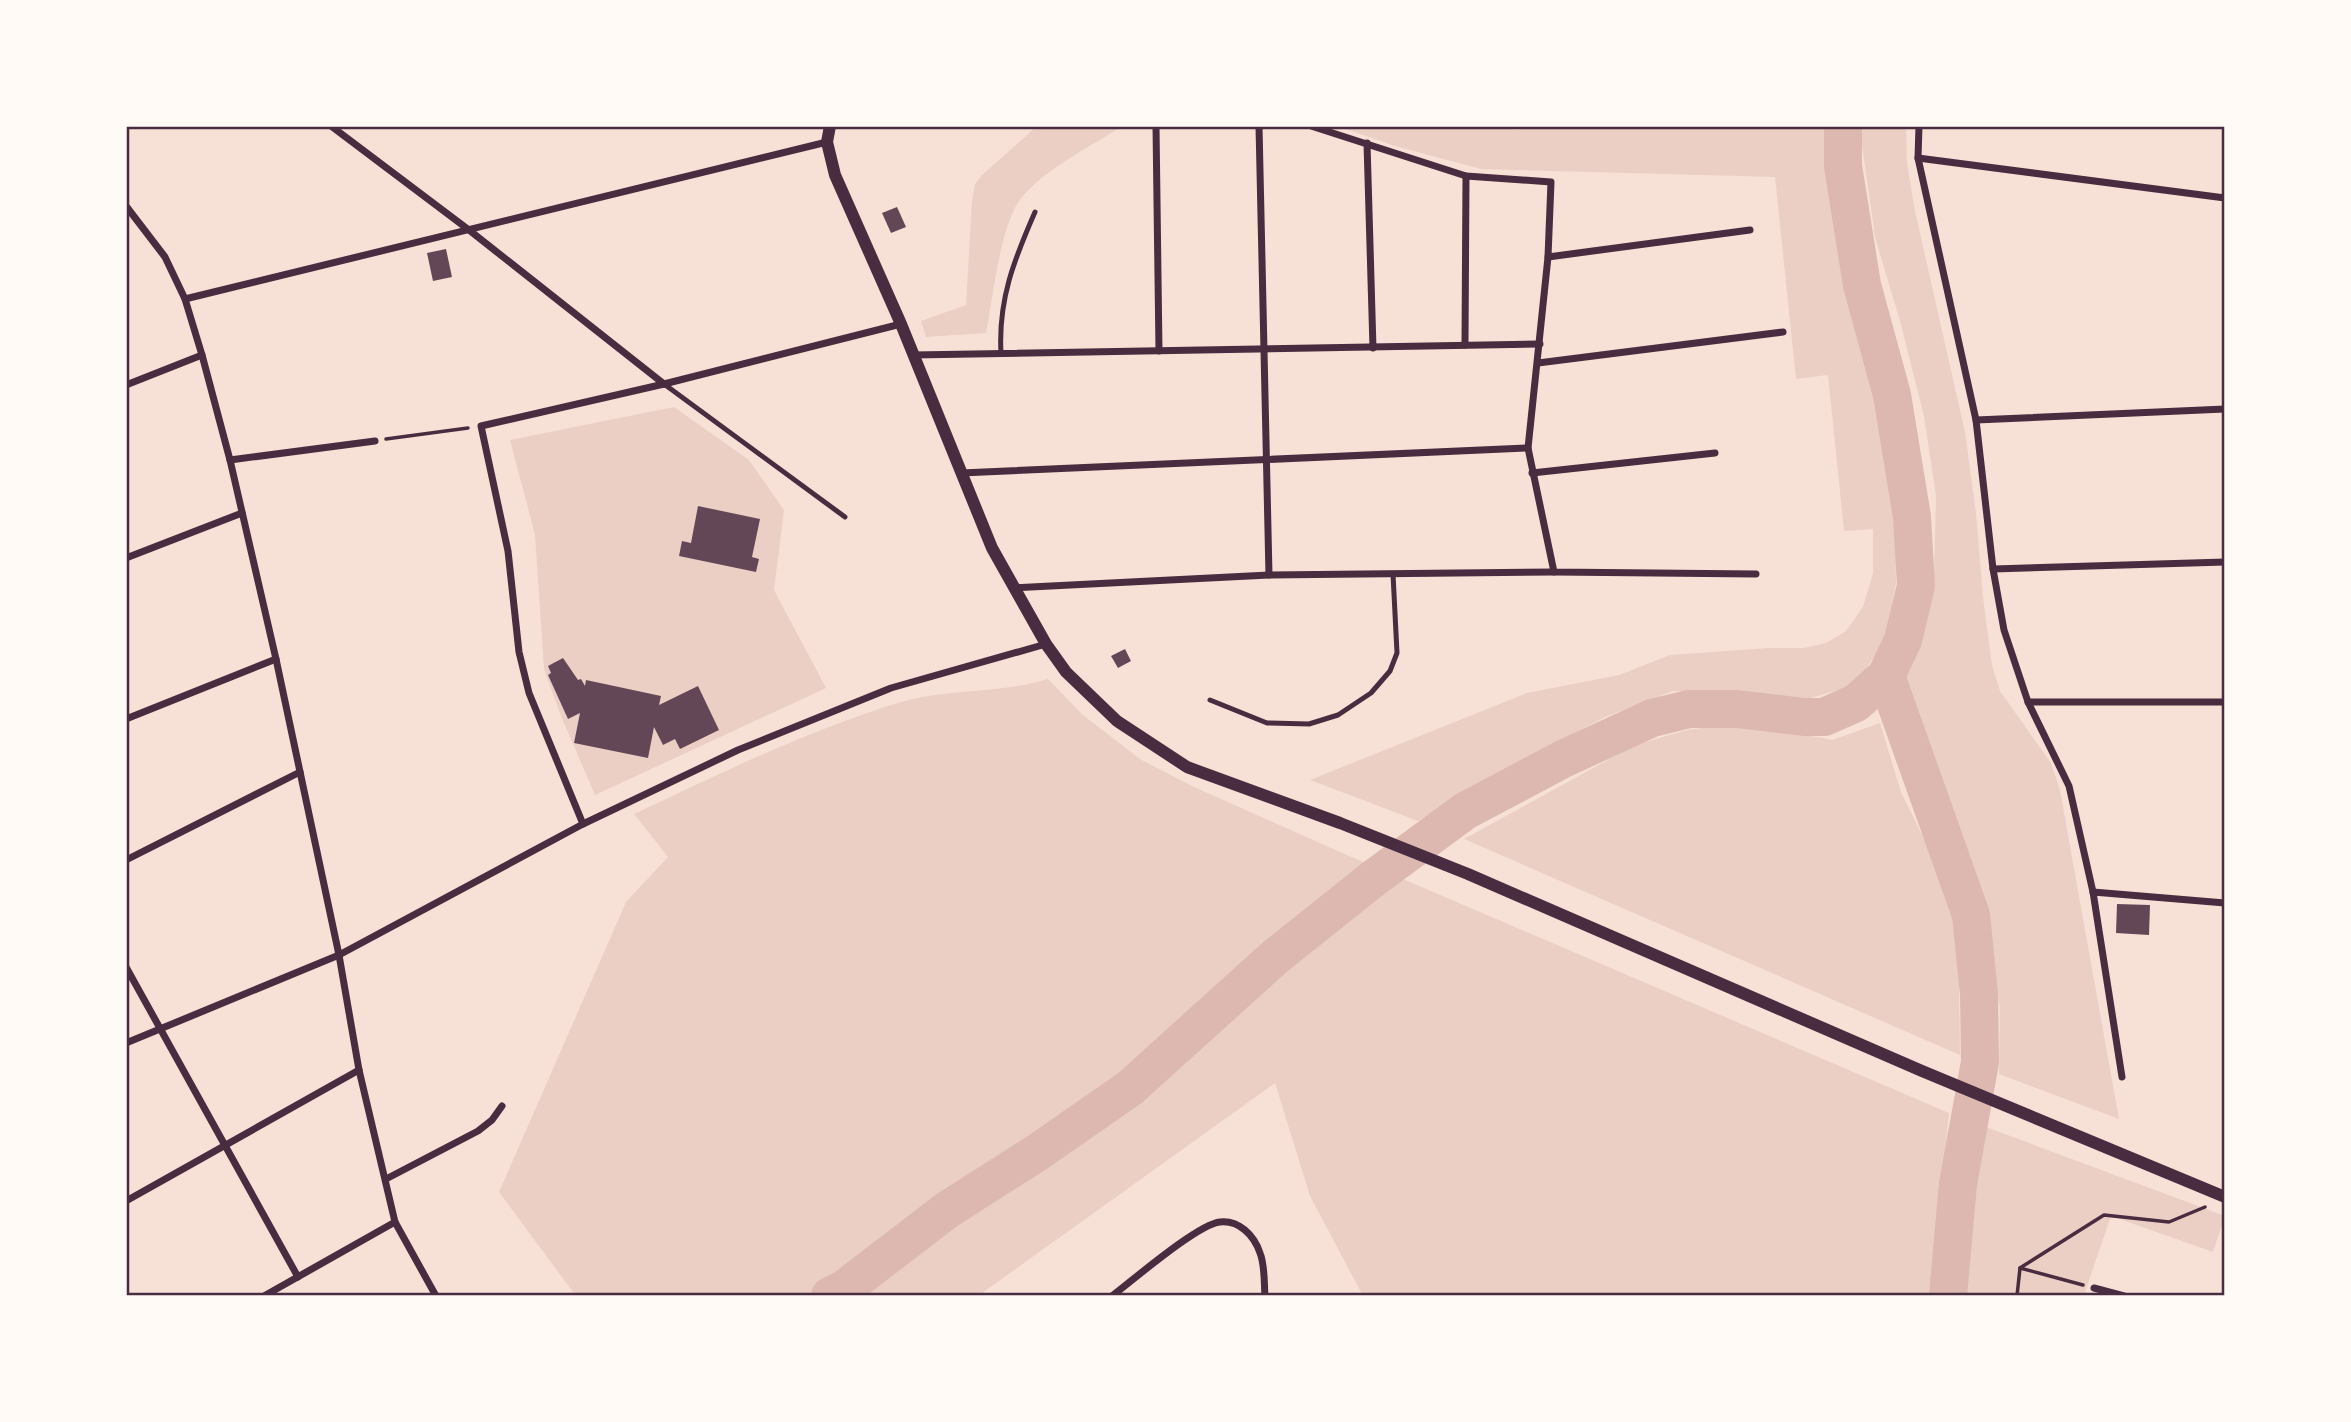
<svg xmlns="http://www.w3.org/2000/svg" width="2351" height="1422" viewBox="0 0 2351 1422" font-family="'Varela Round',sans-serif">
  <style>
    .green { fill: #ebcfc5 }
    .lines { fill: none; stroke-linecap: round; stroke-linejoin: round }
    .river { stroke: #dcb8b0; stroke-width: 38 }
    .building { fill: #644757 }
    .path { stroke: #4a2c40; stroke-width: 3.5 }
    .service { stroke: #4a2c40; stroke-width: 5 }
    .minor { stroke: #4a2c40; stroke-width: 7 }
    .tertiary { stroke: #4a2c40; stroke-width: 12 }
    .neatline { fill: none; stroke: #4a2c40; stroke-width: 2.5 }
  </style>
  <rect width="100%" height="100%" fill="#f7e1d7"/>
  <g class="green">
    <path d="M1037 126H1123C1093 145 1033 175 1016 206 999 237 993 297 986 333L926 337 921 321 966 305 972 200 975 184 982 175Z"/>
    <path d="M1337 126H1488L1519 130 1520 126H1828V140L1850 299 1875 395 1895 514 1896 584 1885 640 1856 685 1807 699 1738 693 1673 691 1605 717 1501 772 1418 821 1310 780 1527 693 1619 675 1670 655 1769 648H1804L1826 643 1846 631 1863 607 1873 573V529L1844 531 1828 375 1796 379 1775 177 1481 169 1395 146Z"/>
    <path d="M1862 126H1906L1907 163 1915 211 1965 432 1976 513 1983 597 1992 665 2000 691 2051 763 2060 790 2119 1119 1999 1074 2000 1009 1986 921 1962 837 1904 672 1915 648 1927 612 1934 574 1936 496 1924 416 1900 321 1875 237 1862 145Z"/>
    <path d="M674 407 749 460 784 510 774 590 826 688 595 795 561 716 544 669 535 535 510 440Z"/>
    <path d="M1048 679 1083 715 1140 759 1192 786 1340 852 1949 1113 1931 1296H1363L1310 1196 1275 1083 978 1296H576L499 1192 626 902 668 857 634 814C721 773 809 730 901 702 949 688 1000 694 1048 679Z"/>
    <path d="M1743 722 1832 740 1880 723 1901 792 1940 872 1958 923 1960 1055 1464 839 1635 745 1687 730Z"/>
    <path d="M1986 1127 2225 1216 2213 1252 2111 1216 2085 1292 2093 1296H1962L1964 1259Z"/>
  </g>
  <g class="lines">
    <g class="river">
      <path d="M1886 676 1971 915 1979 994 1980 1062 1958 1184 1948 1296"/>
      <path d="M830 1296 844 1289 947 1210 1038 1152 1130 1088 1275 957 1374 878 1465 811 1563 759 1652 718 1689 709H1737L1804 717H1824L1856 703 1886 676 1903 640 1916 586 1912 517 1892 395 1862 285 1843 166V126"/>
    </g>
  </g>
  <g class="building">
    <path d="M897 207 906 227 891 233 882 213Z"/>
    <path d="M446 249 452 277 433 281 427 253Z"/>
    <path d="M698 506 760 519 752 557 759 559 756 572 679 556 682 541 691 543Z"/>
    <path d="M1125 649 1131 661 1118 668 1111 656Z"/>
    <path d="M563 658 578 680 581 679 585 686 586 680 661 696 659 705 698 686 719 730 680 749 675 739 663 745 654 727 648 758 574 743 580 713 568 719 548 675 551 673 548 666Z"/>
    <path d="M2117 904 2150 905 2149 935 2116 933Z"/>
  </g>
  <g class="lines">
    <g class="path">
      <path d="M386 439 468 428"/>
      <path d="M2020 1268 2083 1285"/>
      <path d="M2017 1296 2020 1268 2104 1215 2169 1222 2205 1207"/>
    </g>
    <g class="service">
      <path d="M1001 353C998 300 1014 260 1035 212"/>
      <path d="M664 384 845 517"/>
      <path d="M1210 700 1267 723 1309 724 1338 715 1371 693 1390 671 1397 653 1393 574"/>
    </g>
    <g class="minor">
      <path d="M331 126 469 230 664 384"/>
      <path d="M1156 126 1159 351"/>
      <path d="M1259 126 1269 575"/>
      <path d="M1311 126 1466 176 1551 182 1548 257 1528 448 1554 572 1756 574"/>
      <path d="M1919 126 1918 158 1976 420 1993 569 2004 630 2028 702 2069 786 2093 892 2122 1077"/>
      <path d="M1367 143 1373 348"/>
      <path d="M1918 158 2225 198"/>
      <path d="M126 206 165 257 185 299 202 355 230 460 276 659 339 955 359 1070 395 1222 436 1296"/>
      <path d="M1548 257 1750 230"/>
      <path d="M185 299 827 142"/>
      <path d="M1465 345 1466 176"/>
      <path d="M913 355 1540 344"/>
      <path d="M1538 363 1783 332"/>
      <path d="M126 385 202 355"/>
      <path d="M1976 420 2225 409"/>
      <path d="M230 460 375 441"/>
      <path d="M961 473 1528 448"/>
      <path d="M1532 473 1715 453"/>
      <path d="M126 558 242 513"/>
      <path d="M1993 569 2225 562"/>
      <path d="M1013 588 1269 575 1554 572"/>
      <path d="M2028 702H2225"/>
      <path d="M126 719 276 659"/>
      <path d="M583 824 529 693 519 652 508 551 481 426 664 384 901 324"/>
      <path d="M126 860 300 772"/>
      <path d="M2093 892 2225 903"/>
      <path d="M126 967 298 1277"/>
      <path d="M126 1043 339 955 583 824 738 750 891 688 1046 644"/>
      <path d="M386 1179 478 1131 492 1120 502 1106"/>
      <path d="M126 1201 359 1070"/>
      <path d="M2094 1288 2124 1296"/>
      <path d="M264 1296 395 1222"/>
      <path d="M1112 1296C1133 1280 1198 1224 1220 1222 1239 1220 1254 1235 1260 1253 1265 1265 1264 1283 1265 1296"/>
    </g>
    <path class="tertiary" d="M830 126 827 142 835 175 901 324 992 548 1046 644 1066 672 1117 721 1187 767 1340 823 1468 874 1922 1071 2225 1197"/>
  </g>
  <rect width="2351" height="1422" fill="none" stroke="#fffaf5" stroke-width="256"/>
  <rect x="128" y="128" width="2095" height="1166" class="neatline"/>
</svg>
